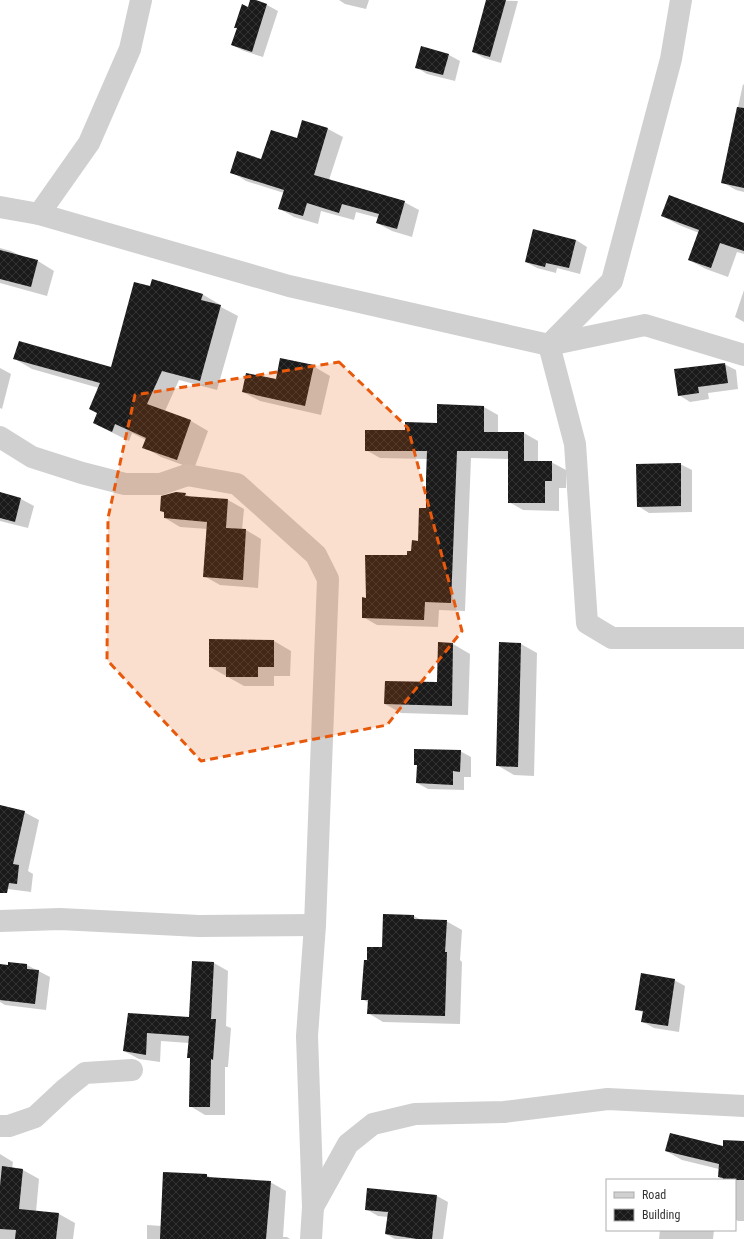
<svg xmlns="http://www.w3.org/2000/svg" width="744" height="1239" viewBox="0 0 744 1239" font-family="'Roboto Condensed',sans-serif">
  <style>
    .shadow { fill: #0003 }
    .building { fill: url(#building-cross-hatch) }
    .lines { fill: none; stroke-linecap: round; stroke-linejoin: round }
    .minor { stroke: #d0d0d0; stroke-width: 22 }
    .marked { fill: #e8590c; fill-opacity: 0.2; stroke: #e8590c; stroke-width: 3; stroke-dasharray: 8 5; stroke-linejoin: round }
  </style>
  <defs>
    <pattern id="building-cross-hatch" width="8" height="8" patternUnits="userSpaceOnUse"><rect width="8" height="8" fill="#1a1a1a"/><path d="M0 0l8 8M0 8l8-8" fill="none" stroke="#333"/></pattern>
  </defs>
  <rect width="100%" height="100%" fill="#fff"/>
  <g class="shadow">
    <path d="M252 0 267 5 278 11 263 57 244 51 232 45 238 28 249 8Z"/>
    <path d="M339 0H369L366 9 345 4Z"/>
    <path d="M487 0 518 1 501 63 484 58 473 52Z"/>
    <path d="M421 48 449 55 460 61 455 81 427 74 416 67Z"/>
    <path d="M743 84 744 85V192L736 190 722 182Z"/>
    <path d="M303 121 328 129 343 137 329 180 404 202 419 210 412 237 392 231 377 223 379 218 356 212 354 220 321 211 318 224 294 217 280 209 284 193 246 181 232 172 262 161 297 139Z"/>
    <path d="M662 216 744 223V254L737 252 728 277 706 269 689 260 699 233 679 225Z"/>
    <path d="M576 240 587 247 580 274 557 268 556 273 537 268 526 262Z"/>
    <path d="M0 248 11 251 23 257 38 261 54 271 47 296 0 283Z"/>
    <path d="M151 288 202 294 219 304V306L238 316 217 390 179 380 165 411 191 421 208 431 194 469 161 457 144 447 146 440 132 433 129 441 111 432 94 423 98 414 99 388 32 369 15 359 111 368Z"/>
    <path d="M744 290V322L735 317Z"/>
    <path d="M724 364 736 370 738 389 708 393 709 399 690 402 679 395Z"/>
    <path d="M313 366 330 376 321 415 260 401 243 392 277 381Z"/>
    <path d="M0 368 11 374 2 409 0 408Z"/>
    <path d="M438 405 484 407 498 415V433H524L538 441V462H551L566 470V488H559V511L523 510 509 502V459L471 458 465 611 439 610 438 627 377 625 363 617 367 599 408 556 412 552 419 542 427 509 428 459 380 458 366 450 406 432 438 424Z"/>
    <path d="M680 464 692 470V512L649 513 638 506Z"/>
    <path d="M0 493 21 499 34 506 28 528 0 521Z"/>
    <path d="M185 494 192 498 228 500 244 509 242 530H246L261 539 258 588 220 585 204 576 208 529 180 527 165 518V513L161 511Z"/>
    <path d="M210 640 274 641 291 651 290 676H274V686H244L210 667Z"/>
    <path d="M439 643 453 644 470 654 468 715 401 713 385 704 438 683Z"/>
    <path d="M521 644 537 653 534 776 514 775 497 765Z"/>
    <path d="M460 751 471 757V777H464V790L428 789 417 783 418 766 415 764Z"/>
    <path d="M0 807 24 812 39 820 28 871 33 874 31 892 0 888Z"/>
    <path d="M414 916 421 920 446 921 462 930 460 960 462 962 460 1024 383 1022 368 1013 369 1003 362 999 368 961Z"/>
    <path d="M214 963 228 971 226 1026 231 1028 228 1067H225V1115H205L190 1106 191 1059 188 1057 189 1043 161 1041 160 1062 139 1059 124 1051 129 1014 190 1018Z"/>
    <path d="M0 965 8 966 27 965 50 977 46 1010 5 1005 0 1002Z"/>
    <path d="M674 980 685 986 679 1032 654 1028 643 1022 644 1013 636 1009Z"/>
    <path d="M744 1142V1221H738L735 1219V1180H724L719 1177V1169L682 1160 666 1151 724 1147Z"/>
    <path d="M0 1154 13 1162 12 1169 23 1170 39 1179 36 1212 59 1214 75 1223 73 1239H0Z"/>
    <path d="M206 1175 212 1178 270 1182 286 1191 283 1237H287L290 1239H147V1225L162 1226Z"/>
    <path d="M437 1196 448 1202 443 1239H395L386 1234 388 1217 378 1216 366 1209Z"/>
    <path d="M660 1230H714L713 1239H659Z"/>
  </g>
  <g class="building">
    <path d="M250 0H256L267 4 252 52 231 45 237 28H234L242 4 248 7Z"/>
    <path d="M486 0H506L490 57 472 52Z"/>
    <path d="M421 46 449 54 443 75 415 68Z"/>
    <path d="M737 107 744 108V188L721 183Z"/>
    <path d="M302 120 328 128 314 175 405 201 397 229 376 223 379 214 342 204 339 213 307 203 303 216 278 209 284 190 230 173 237 151 261 159 271 130 297 138Z"/>
    <path d="M669 195 744 223V251L720 243 711 268 688 260 699 230 661 216Z"/>
    <path d="M533 229 576 240 569 268 546 263 545 267 525 262Z"/>
    <path d="M0 250 38 260 31 287 0 279Z"/>
    <path d="M152 279 203 294 201 300 221 305 200 381 162 371 147 404 191 420 177 460 142 448 146 438 115 424 112 432 93 423 97 413 89 409 100 383 13 359 19 341 111 367 134 282 150 286Z"/>
    <path d="M280 358 314 365 305 406 242 392 246 373 276 379Z"/>
    <path d="M725 363 728 383 698 387 699 393 678 396 674 369Z"/>
    <path d="M437 404 484 406V432H524V461H552V481H545V503H508V451H457L451 603 425 602 424 620 362 618V597L366 598 365 555H407V551H411L412 540 418 541 419 508H426V478L427 451H365V430H405V422L437 423Z"/>
    <path d="M681 463V506L637 507 636 464Z"/>
    <path d="M0 492 21 498 15 522 0 518Z"/>
    <path d="M176 492 186 493 185 496 228 499 226 528 246 529 243 580 203 577 207 522 164 518V512L160 511 161 496Z"/>
    <path d="M209 639 274 640V667H258V677H226V667H209Z"/>
    <path d="M438 642 453 643 452 706 384 704 385 681 437 682Z"/>
    <path d="M499 642 521 643 518 767 496 766Z"/>
    <path d="M414 749 461 750 460 772 453 771V785L416 783 417 765H414Z"/>
    <path d="M0 805 25 811 13 864 19 865 17 884 9 883 7 893H0Z"/>
    <path d="M383 914 414 915V919L447 920 445 952H447L445 1016 367 1014 368 1000H361L364 960H367V947H382Z"/>
    <path d="M192 961 214 962 211 1019H216L213 1060 211 1059 210 1107H189L190 1058H187L189 1036 147 1033 146 1055 123 1051 128 1013 189 1017Z"/>
    <path d="M8 962 27 964V969L39 970 35 1004 0 1000V964L8 965Z"/>
    <path d="M641 973 675 979 668 1026 641 1022 643 1011 635 1010Z"/>
    <path d="M670 1133 723 1146V1140L744 1141V1180H723V1178L718 1177 719 1164 665 1151Z"/>
    <path d="M2 1166 23 1169 19 1209 59 1213 56 1239H15L16 1230 0 1229V1186Z"/>
    <path d="M163 1172 207 1174V1177L271 1181 266 1239H160Z"/>
    <path d="M367 1188 437 1195 432 1239H417L385 1234 388 1212 365 1210Z"/>
  </g>
  <g class="lines">
    <g class="minor">
      <path d="M681 0 671 59 612 281 549 345 575 444 587 623 612 638H744"/>
      <path d="M0 207 39 214 289 286 549 345 645 325 744 355"/>
      <path d="M39 214 89 143 130 49 141 0"/>
      <path d="M0 437 32 457 82 473 125 484H161L187 475 237 484 316 555 328 579 315 925 307 1036 313 1207 311 1239"/>
      <path d="M0 921 60 919 199 926 315 925"/>
      <path d="M0 1126H9L35 1117 65 1089 85 1073 132 1070"/>
      <path d="M313 1207 348 1144 373 1124 415 1114 504 1112 608 1099 744 1106"/>
    </g>
  </g>
  <path class="marked" d="M339 362 408 428 462 631 387 725 201 761 107 660 108 518 135 395Z"/>
  <rect x="606" y="1179" width="130" height="52" fill="#ffffff" stroke="#adadad"/>
  <rect x="614" y="1192" width="20" height="6" fill="#d0d0d0" stroke="#adadad"/>
  <text x="642" y="1199" font-size="12" fill="#333333">Road</text>
  <rect x="614" y="1209" width="20" height="12" fill="url(#building-cross-hatch)" stroke="#adadad"/>
  <text x="642" y="1219" font-size="12" fill="#333333">Building</text>
</svg>
